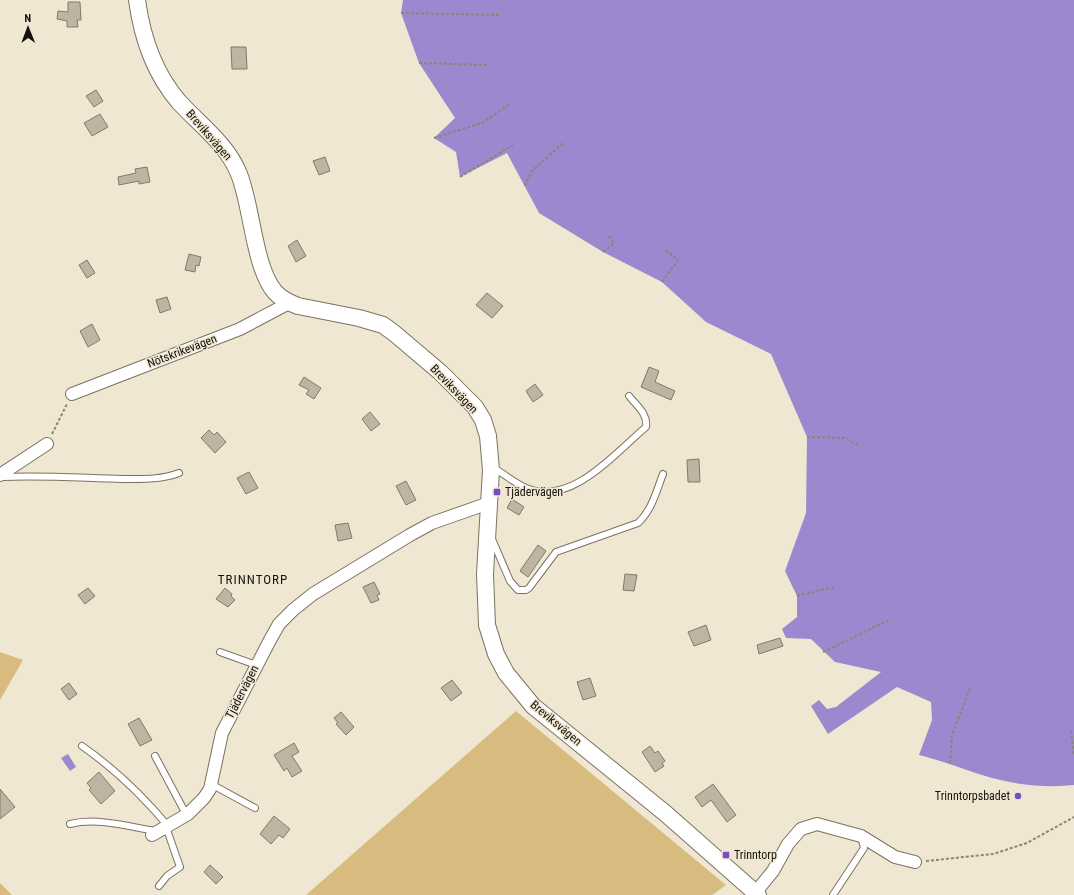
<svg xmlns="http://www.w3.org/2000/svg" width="1074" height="895" viewBox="0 0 1074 895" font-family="'Roboto Condensed',sans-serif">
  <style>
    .green { fill: #d7bb7f }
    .water { fill: #9c88ce }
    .building { fill: #bdb4a1; stroke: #827a68 }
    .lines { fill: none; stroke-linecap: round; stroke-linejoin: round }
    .service-casing { stroke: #7b7360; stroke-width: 8 }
    .minor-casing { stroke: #7b7360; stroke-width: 14 }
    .secondary-casing { stroke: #7b7360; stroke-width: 18 }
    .path { stroke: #8b8576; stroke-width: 2; stroke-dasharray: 3 2; stroke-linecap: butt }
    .service { stroke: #fff; stroke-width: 6 }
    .minor { stroke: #fff; stroke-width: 12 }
    .secondary { stroke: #fff; stroke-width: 16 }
    .poi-dot { fill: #774bc4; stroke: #f0e7d2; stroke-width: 1.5 }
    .labels { text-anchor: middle; stroke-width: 3; stroke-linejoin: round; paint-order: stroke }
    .street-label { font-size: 12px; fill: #15120b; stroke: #f0e7d2 }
    .poi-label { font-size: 12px; fill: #15120b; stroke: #f0e7d2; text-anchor: start }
    .neighbourhood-label { font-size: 13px; letter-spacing: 1px; fill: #15120b; stroke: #f0e7d2 }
  </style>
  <rect width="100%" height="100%" fill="#f0e7d2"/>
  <g class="green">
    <path d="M0 652 23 660 0 700Z"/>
    <path d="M516 711 726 885 712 895H306Z"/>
    <path d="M0 883 12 895H0Z"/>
  </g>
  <g class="water">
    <path d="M403 0H1074V785C1047 788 1018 785 992 778 967 771 944 761 919 755L932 720 931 702 897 687 828 734 811 706 819 700 827 709 836 707 881 672 835 662 811 639 786 638 782 629 797 617V596L785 571 806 513 807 437 771 354 706 322 662 282 603 252 539 213 507 153 460 177 456 152 434 138 455 118 419 63 401 13Z"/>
    <path d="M68 754 76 767 70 771 61 758Z"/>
  </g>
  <g class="building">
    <path d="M68 2H80L81 20H77L78 27H67V21L57 19 58 11 68 12Z"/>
    <path d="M231 47H246L247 69H232Z"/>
    <path d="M96 90 103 101 94 107 86 96Z"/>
    <path d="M100 114 108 127 92 136 84 123Z"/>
    <path d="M325 157 330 171 319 175 313 161Z"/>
    <path d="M147 167 150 182 139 184V181L119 185 118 177 136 173 135 169Z"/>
    <path d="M297 240 306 256 296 262 288 246Z"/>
    <path d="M189 254 201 257 199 266 196 265 195 272 185 270Z"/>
    <path d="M87 260 95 273 87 278 79 265Z"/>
    <path d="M487 293 503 306 492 318 476 305Z"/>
    <path d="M167 297 171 309 160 313 156 300Z"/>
    <path d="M92 324 100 340 88 347 80 331Z"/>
    <path d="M649 367 659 371 655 382 675 391 671 400 641 387Z"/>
    <path d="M304 377 321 388 314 399 306 394 309 390 299 385Z"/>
    <path d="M535 384 543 395 533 402 526 391Z"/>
    <path d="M370 412 380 424 371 431 362 419Z"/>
    <path d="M209 430 214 435 217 432 226 442 215 453 201 438Z"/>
    <path d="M699 459 700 482H688L687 460Z"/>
    <path d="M249 472 258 488 246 494 237 478Z"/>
    <path d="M406 481 416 500 406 505 396 486Z"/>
    <path d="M512 499 524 507 519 515 507 508Z"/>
    <path d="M348 523 352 538 338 541 335 525Z"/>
    <path d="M538 545 546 551 528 577 520 571Z"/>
    <path d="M625 574 637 575 634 591 623 590Z"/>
    <path d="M374 582 380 594 377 595 379 600 371 603 363 587Z"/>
    <path d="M88 588 95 596 85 604 78 595Z"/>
    <path d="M225 588 232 594 231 596 235 600 228 607 216 599Z"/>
    <path d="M706 625 711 640 694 646 688 632Z"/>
    <path d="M780 638 783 646 759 654 757 645Z"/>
    <path d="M590 678 596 696 583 700 577 682Z"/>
    <path d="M452 680 462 693 451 701 441 688Z"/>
    <path d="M69 683 77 694 69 700 61 689Z"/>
    <path d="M341 712 354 727 346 735 336 724 338 723 334 718Z"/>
    <path d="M139 718 152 740 140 746 128 724Z"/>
    <path d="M294 743 299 752 292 756 302 771 292 777 287 768 284 771 274 755Z"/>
    <path d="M650 746 655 753 658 751 665 761 662 763 664 766 655 772 642 752Z"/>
    <path d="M99 772 115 791 101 804 89 790 91 788 87 783Z"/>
    <path d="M713 784 736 815 727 822 711 800 702 807 695 797Z"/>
    <path d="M0 789 15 807 0 819Z"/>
    <path d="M274 816 290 829 283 838 279 835 271 844 260 834Z"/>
    <path d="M210 865 223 877 216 884 204 872Z"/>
  </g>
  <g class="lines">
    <g class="service-casing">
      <g id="service">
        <path d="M492 467C503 473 514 483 526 488 571 507 615 453 646 427 648 414 637 406 629 396"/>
        <path d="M2 477C41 475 82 478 122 479 141 479 161 480 179 473"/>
        <path d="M492 539 510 581 518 590H526L529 588 556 552 638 523C652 510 656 492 663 474"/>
        <path d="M220 652 256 665"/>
        <path d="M82 746C115 769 142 795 168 826"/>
        <path d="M155 756 186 814"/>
        <path d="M211 784 255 808"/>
        <path d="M70 824C98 817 129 827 156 831"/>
        <path d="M159 886 167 876 180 867 166 827"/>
        <path d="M833 895 864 848 861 836"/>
      </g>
    </g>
    <g class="minor-casing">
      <g id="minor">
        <path d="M72 394 240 329 289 303"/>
        <path d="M0 475 47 444"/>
        <path d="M152 835 188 814 204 798 210 789 222 733 270 640 279 624 293 610 313 594 410 535 432 523 489 503"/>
        <path d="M755 893 773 871 788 844 801 829 817 824 861 836 895 857 915 862"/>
      </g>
    </g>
    <g class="secondary-casing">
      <path id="secondary" d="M137 0C142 37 154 73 179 102 200 125 227 144 239 174 252 206 254 268 275 292 281 299 290 303 298 306L359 318 383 325 394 333 440 372 475 407 483 420 488 436 491 470 485 574 487 625 496 654 506 673 533 706 665 813 758 895"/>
    </g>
    <g class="path">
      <path d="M401 13 499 15"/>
      <path d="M419 63 489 65"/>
      <path d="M434 138 482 123 510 104"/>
      <path d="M460 177 513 145"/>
      <path d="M525 186 531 172 564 142"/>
      <path d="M603 252 614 243 607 234"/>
      <path d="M662 282 678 260 664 249"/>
      <path d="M52 434 67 404"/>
      <path d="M807 437 844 438 859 445"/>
      <path d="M797 596 834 587"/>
      <path d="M823 652 889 620"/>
      <path d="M1071 731 1074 755"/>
      <path d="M950 763 952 735 971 686"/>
      <path d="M926 861 993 854 1027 843 1074 817"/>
    </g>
    <use href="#service" class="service"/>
    <use href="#minor" class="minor"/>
    <use href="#secondary" class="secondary"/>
  </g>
  <g class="poi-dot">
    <rect x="493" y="488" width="8" height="8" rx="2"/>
    <circle cx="1018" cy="796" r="4"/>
    <rect x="722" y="851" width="8" height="8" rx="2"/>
  </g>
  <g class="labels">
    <g class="street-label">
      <text transform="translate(209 135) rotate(49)" y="4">Breviksvägen</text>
      <text transform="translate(182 351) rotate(-21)" y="4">Nötskrikevägen</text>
      <text transform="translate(454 389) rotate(46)" y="4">Breviksvägen</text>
      <text transform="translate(242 692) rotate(-63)" y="4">Tjädervägen</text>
      <text transform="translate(556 723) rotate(40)" y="4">Breviksvägen</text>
    </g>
    <g class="poi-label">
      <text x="505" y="496">Tjädervägen</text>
      <text x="1010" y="800" text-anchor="end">Trinntorpsbadet</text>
      <text x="734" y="859">Trinntorp</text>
    </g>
    <g class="neighbourhood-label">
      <text x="253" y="584">TRINNTORP</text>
    </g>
  </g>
  <g transform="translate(28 28) rotate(359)" stroke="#f0e7d2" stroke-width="3" paint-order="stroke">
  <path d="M0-3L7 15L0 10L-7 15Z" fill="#15120b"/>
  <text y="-6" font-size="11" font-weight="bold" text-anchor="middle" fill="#15120b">N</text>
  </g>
</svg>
